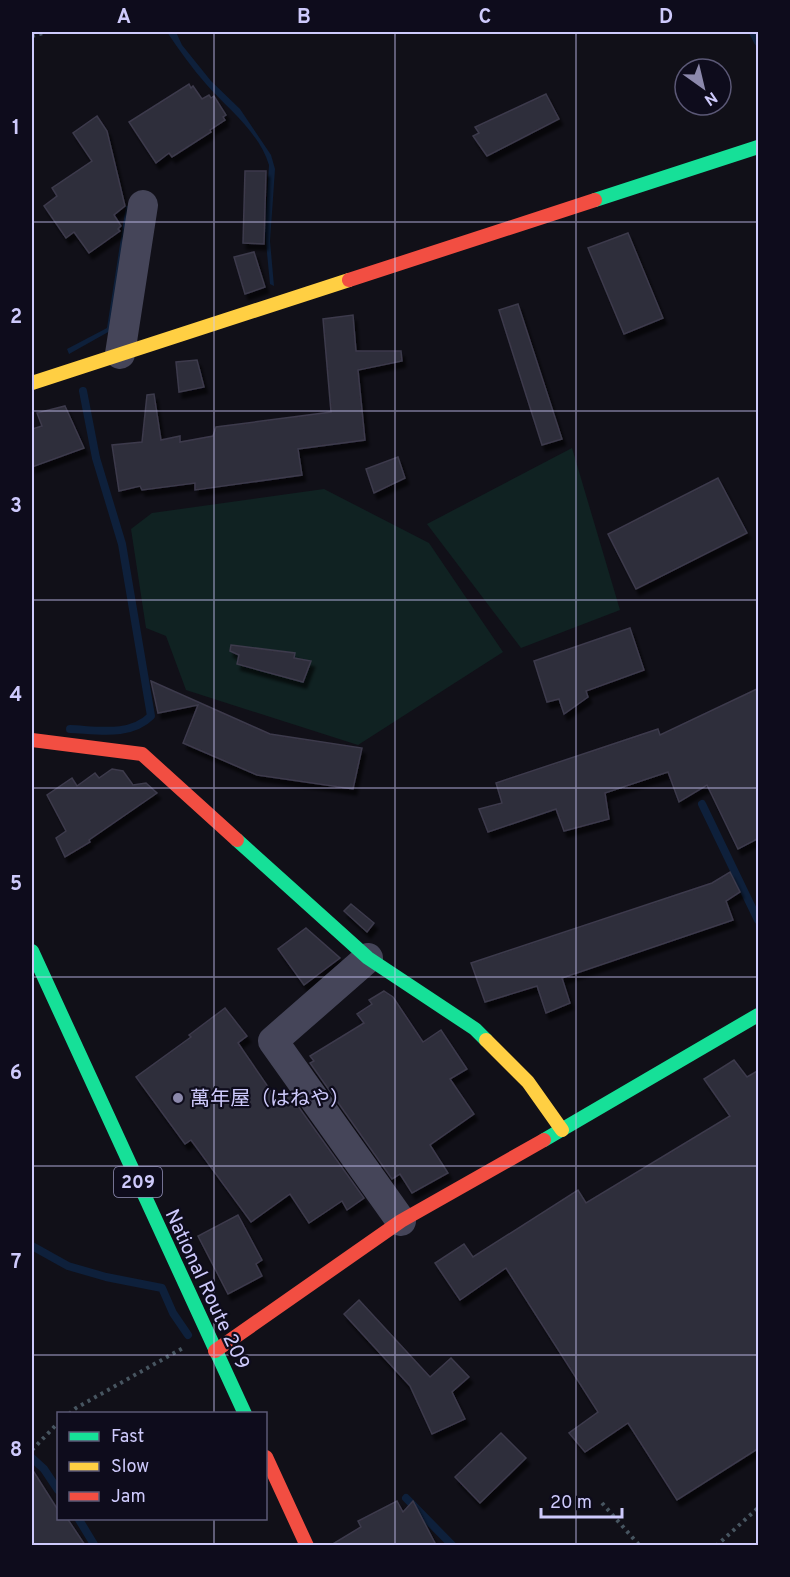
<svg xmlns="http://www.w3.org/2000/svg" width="790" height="1577" viewBox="0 0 790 1577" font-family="Overpass,'Noto Sans JP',sans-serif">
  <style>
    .green { fill: #102222 }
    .water { fill: #0e203b }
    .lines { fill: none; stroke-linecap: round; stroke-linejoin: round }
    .stream { stroke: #0e203b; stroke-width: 8 }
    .building { fill: #2f2d3a; stroke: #3c3a4c; stroke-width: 1.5; filter: url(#shadow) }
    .path { stroke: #475560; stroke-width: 4; stroke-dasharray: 3 4.5; stroke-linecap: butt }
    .street { stroke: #454559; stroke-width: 30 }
    .fast { stroke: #16e098; stroke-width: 14 }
    .slow { stroke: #ffcf43; stroke-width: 14 }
    .jam { stroke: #f24e42; stroke-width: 14 }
    .grid { fill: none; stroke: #cecafc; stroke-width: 1.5; stroke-opacity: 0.55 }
    .poi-dot { fill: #8c89ac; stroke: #0e0c1c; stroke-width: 2 }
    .labels { text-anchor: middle; stroke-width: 4.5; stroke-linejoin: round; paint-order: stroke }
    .shield { fill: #0e0c1c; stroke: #9491b9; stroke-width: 1.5 }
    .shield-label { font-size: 18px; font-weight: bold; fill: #cecafc }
    .poi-label { font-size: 20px; fill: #cecafc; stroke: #0e0c1c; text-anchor: start }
    .street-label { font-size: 20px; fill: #cecafc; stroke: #0e0c1c }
    .neatline { fill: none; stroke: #cecafc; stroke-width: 2 }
    .grid-label { font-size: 20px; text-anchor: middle; font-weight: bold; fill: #cecafc }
  </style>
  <defs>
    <filter id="shadow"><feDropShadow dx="3.5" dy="6" stdDeviation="1.5" flood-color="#0009"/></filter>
  </defs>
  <rect width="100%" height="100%" fill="#111018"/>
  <g class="green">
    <path d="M572 448 620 610 521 648 427 524Z"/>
    <path d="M324 489 429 543 503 652 358 745 186 690 166 636 146 628 131 529 152 513Z"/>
  </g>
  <g class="water">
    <path d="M167 32H176L182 45 211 81 240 109 271 155 275 169 270 241 274 286 270 284 265 232 269 165C259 132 228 109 206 84 192 68 179 50 167 32Z"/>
    <path d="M126 206H131L110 331 69 354 67 349 107 328Z"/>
  </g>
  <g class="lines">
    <g class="stream">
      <path d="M753 32 758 42"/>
      <path d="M70 729C97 730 130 737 151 716L122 544 96 458 83 391"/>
      <path d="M702 804 758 920"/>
      <path d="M32 1246 68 1266 106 1277 162 1288 173 1313 188 1335"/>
      <path d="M32 1458 44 1469 58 1490"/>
      <path d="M406 1498 453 1546"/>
      <path d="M78 1518 95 1546"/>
    </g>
  </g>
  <g class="building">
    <path d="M189 84 191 88 193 86 202 99 209 95 211 98 214 96 226 115 223 117 225 120 210 130 211 132 172 157 169 153 156 163 129 122Z"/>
    <path d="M546 94 559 119 487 156 473 136 479 133 475 127Z"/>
    <path d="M97 116 107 131 125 206 114 215 121 226 118 229 120 231 89 253 74 232 66 238 44 206 57 196 52 188 92 161 73 133Z"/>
    <path d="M245 171H266L264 244 243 243Z"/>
    <path d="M628 233 663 318 624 334 588 248Z"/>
    <path d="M254 252 265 287 245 294 234 257Z"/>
    <path d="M518 304 562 439 542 445 499 310Z"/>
    <path d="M353 315 356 351H401L402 361 358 370 365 440 298 449 302 475 195 490V483L142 490 140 486 119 491 112 445 142 442 147 395 154 394 161 440 180 436V442L213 436 216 427 331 412 323 319Z"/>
    <path d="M197 360 204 387 179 392 176 362Z"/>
    <path d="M65 406 84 448 32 467V429L42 426 37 413Z"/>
    <path d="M398 457 405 478 374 493 366 469Z"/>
    <path d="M718 478 747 533 636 589 608 534Z"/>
    <path d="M630 628 644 670 586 691 588 697 564 714 559 699 547 702 534 661Z"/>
    <path d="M231 645 295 653 294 658 311 661 303 682 237 664 239 655 230 651Z"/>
    <path d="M151 681 270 734 362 748 353 789 257 775 183 743 198 705 158 713Z"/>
    <path d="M759 688V838L738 849 707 785 679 802 668 772 605 793 609 819 564 831 556 809 488 832 479 809 502 803 496 783 658 729 660 735Z"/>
    <path d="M112 769 123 771 133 785 146 783 157 793 89 840 90 842 65 857 56 838 66 831 47 795 72 778 77 786 95 773 99 778Z"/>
    <path d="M730 872 740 892 726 901 733 920 562 978 570 1003 546 1013 537 986 485 1002 471 963 712 883Z"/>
    <path d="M351 904 374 923 367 932 344 911Z"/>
    <path d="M306 928 340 958 304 985 278 949Z"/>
    <path d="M384 991 393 997 423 1042 441 1030 467 1069 450 1079 474 1114 430 1145 448 1173 412 1193 400 1174 392 1179 310 1063 314 1061 310 1056 364 1023 357 1014 372 1004 369 1000Z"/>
    <path d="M225 1008 247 1036 238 1043 277 1100 288 1092 364 1198 347 1210 342 1201 309 1223 290 1194 251 1222 191 1140 185 1144 136 1077 191 1037 189 1035Z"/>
    <path d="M734 1060 747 1077 759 1070V1448L677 1500 628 1423 585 1452 569 1433 598 1412 506 1268 460 1300 435 1263 464 1244 473 1257 578 1190 586 1203 730 1116 704 1079Z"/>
    <path d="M238 1215 262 1260 256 1264 262 1276 228 1294 198 1236Z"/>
    <path d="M359 1300 430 1377 451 1358 469 1377 452 1392 465 1419 432 1434 410 1386 344 1314Z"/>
    <path d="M501 1433 526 1458 480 1503 455 1477Z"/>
    <path d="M32 1469 58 1510V1518H67L85 1545H32Z"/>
    <path d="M397 1501 403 1512 413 1501 436 1545H331L361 1527 358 1521Z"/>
  </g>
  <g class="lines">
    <g class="path">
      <path d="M32 36 47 32"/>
      <path d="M69 1414 76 1408 183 1348"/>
      <path d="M32 1450 58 1423"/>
      <path d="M602 1503 640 1546"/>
      <path d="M716 1546 758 1508"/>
    </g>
    <g class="street">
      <path d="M120 354 143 205"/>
      <path d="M368 958 273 1041 401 1221"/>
    </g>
    <g class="fast">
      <path d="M595 200 758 147"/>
      <path d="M237 840 368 958 475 1029 486 1040"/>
      <path d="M32 951 245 1414"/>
      <path d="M544 1140 758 1015"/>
    </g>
    <g class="slow">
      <path d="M32 383 349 280"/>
      <path d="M486 1040 528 1082 562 1130"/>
    </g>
    <g class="jam">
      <path d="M349 280 595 200"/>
      <path d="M32 740 142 754 237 840"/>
      <path d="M215 1351 401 1221 544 1140"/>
      <path d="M266 1457 307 1546"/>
    </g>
  </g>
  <path class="grid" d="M214 32V1414M395 32V1546M576 32V1546M32 222H758M32 411H758M32 600H758M32 788H758M32 977H758M32 1166H758M32 1355H758M214 1518V1546"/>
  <circle class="poi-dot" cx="178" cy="1098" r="6"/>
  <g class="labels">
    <rect class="shield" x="114" y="1167" width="48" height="30" rx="4.5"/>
    <g class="shield-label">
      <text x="138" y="1188">209</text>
    </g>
    <g class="poi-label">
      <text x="190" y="1105">萬年屋（はねや）</text>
    </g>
    <g class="street-label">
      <text transform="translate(208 1289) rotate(65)" y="7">National Route 209</text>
    </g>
  </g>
  <rect width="790" height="1577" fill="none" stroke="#0e0c1c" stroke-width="66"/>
  <rect x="57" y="1412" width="210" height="108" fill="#0e0c1c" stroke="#5b5876" stroke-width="1.5"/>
  <rect x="69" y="1432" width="30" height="9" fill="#16e098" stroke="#5b5876" stroke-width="1.5"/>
  <text x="111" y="1442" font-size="18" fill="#cecafc">Fast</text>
  <rect x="69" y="1462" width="30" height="9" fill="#ffcf43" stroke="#5b5876" stroke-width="1.5"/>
  <text x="111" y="1472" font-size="18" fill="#cecafc">Slow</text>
  <rect x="69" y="1492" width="30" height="9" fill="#f24e42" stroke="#5b5876" stroke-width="1.5"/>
  <text x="111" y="1502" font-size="18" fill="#cecafc">Jam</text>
  <g transform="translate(703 87) rotate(146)"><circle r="28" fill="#0e0c1c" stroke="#5b5876" stroke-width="1.5"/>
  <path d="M0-4.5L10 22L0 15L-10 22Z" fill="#8c89ac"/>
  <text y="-9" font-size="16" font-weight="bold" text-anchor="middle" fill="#cecafc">N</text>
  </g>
  <path d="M541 1508v9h81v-9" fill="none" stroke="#cecafc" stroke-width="3"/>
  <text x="550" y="1508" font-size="18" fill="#cecafc" stroke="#0e0c1c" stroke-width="4.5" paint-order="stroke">20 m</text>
  <rect x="33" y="33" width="724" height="1511" class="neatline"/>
  <g class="grid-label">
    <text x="124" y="23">A</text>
    <text x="304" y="23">B</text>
    <text x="485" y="23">C</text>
    <text x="666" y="23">D</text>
    <text x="16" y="134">1</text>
    <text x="16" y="323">2</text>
    <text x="16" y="512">3</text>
    <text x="16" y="701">4</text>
    <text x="16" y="890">5</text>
    <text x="16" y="1079">6</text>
    <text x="16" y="1268">7</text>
    <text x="16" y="1456">8</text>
  </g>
</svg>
